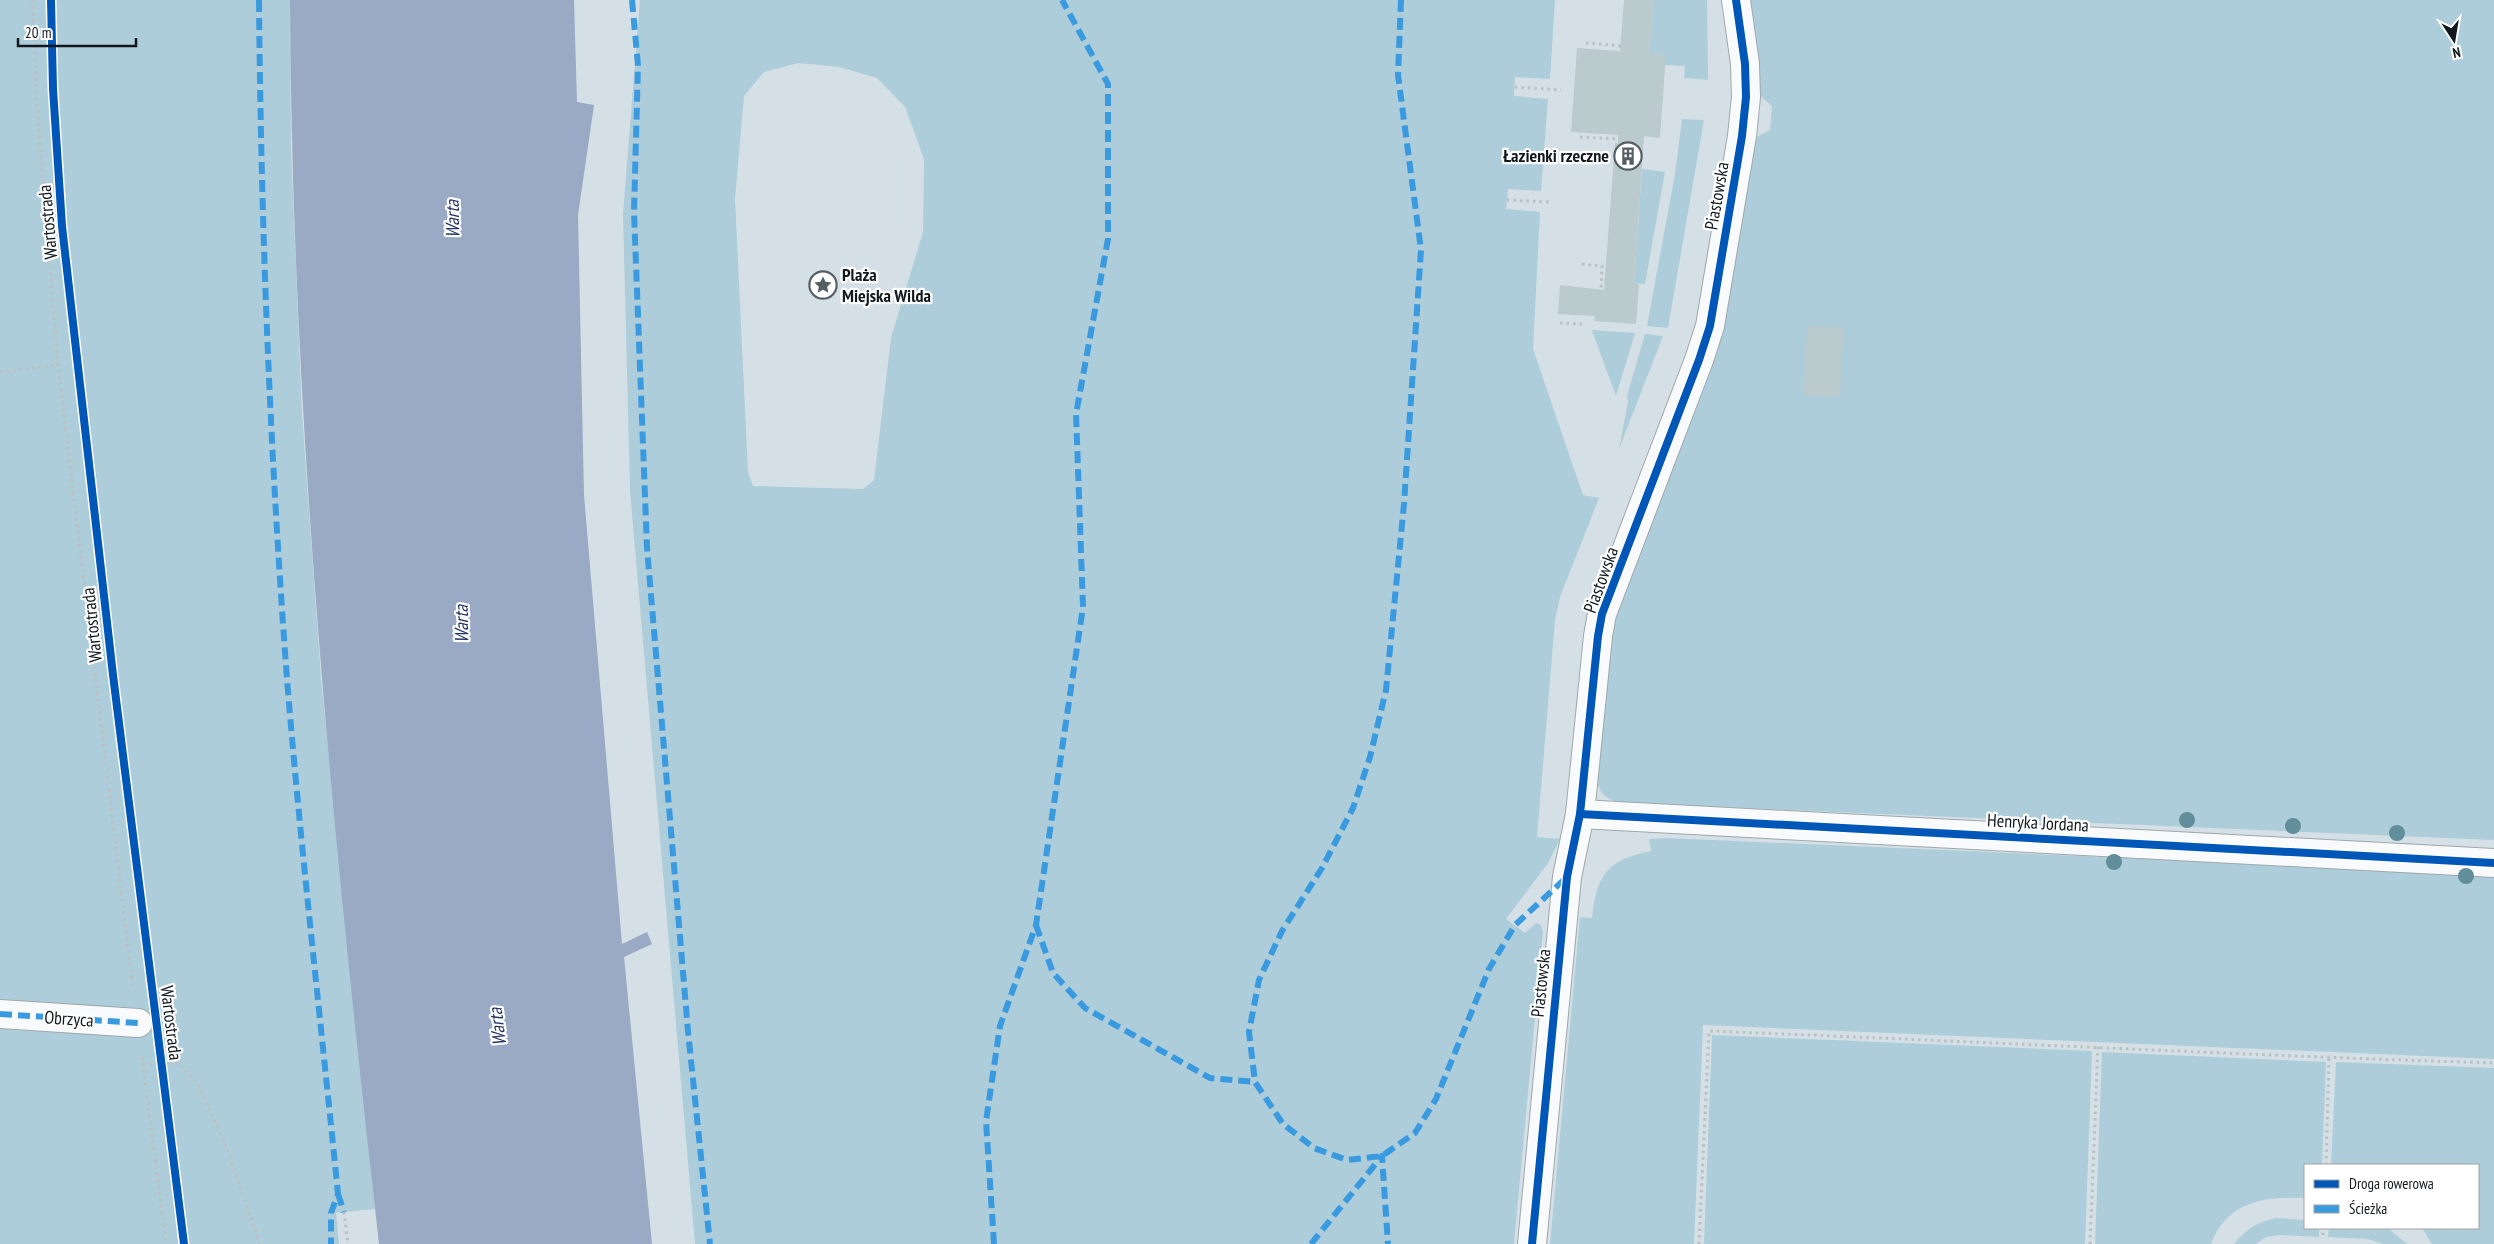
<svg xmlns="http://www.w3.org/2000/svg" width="2494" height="1244" viewBox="0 0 2494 1244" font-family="'PT Sans Narrow',sans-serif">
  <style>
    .green { fill: #aecdda; fill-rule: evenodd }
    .water { fill: #9aa9c4 }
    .building { fill: #bacacd }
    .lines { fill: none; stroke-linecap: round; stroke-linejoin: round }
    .minor-casing { stroke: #9ea7ac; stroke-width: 30 }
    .path { stroke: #bbbfc2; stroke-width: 3; stroke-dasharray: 2.5 4; stroke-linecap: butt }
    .minor { stroke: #f9fafb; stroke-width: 28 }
    .quiet { stroke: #3a9adf; stroke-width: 6; stroke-dasharray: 12 6; stroke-linecap: butt }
    .cycleway-casing { stroke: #fff; stroke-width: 11 }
    .cycleway { stroke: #0057b8; stroke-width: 8 }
    .tree { fill: #628e9b }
    .labels { text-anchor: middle; stroke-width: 4.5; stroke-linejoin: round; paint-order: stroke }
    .poi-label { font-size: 18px; font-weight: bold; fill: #10181c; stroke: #fff; text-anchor: end }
    .street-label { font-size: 18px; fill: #10181c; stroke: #fff }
    .water-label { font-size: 19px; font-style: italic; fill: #223464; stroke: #fff }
  </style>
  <rect width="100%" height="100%" fill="#d4e0e6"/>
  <g class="green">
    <path d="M0 0H290L291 145 302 413 321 678 375 1209 336 1213 339 1244H0Z"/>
    <path d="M640 0H1555L1550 79 1515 77 1514 96 1548 99 1541 191 1508 189 1506 209 1540 212 1533 349 1583 495 1599 498 1560 597 1555 620 1537 837 1560 839 1548 863 1506 919 1525 933 1536 923 1540 924 1543 931 1514 1244H695L630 491 623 213ZM798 63 839 67 877 78 905 107 924 159 923 232 891 338 874 480 863 489 753 486 748 472 735 199 744 96 764 72Z"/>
    <path d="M1653 0H1707L1708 80 1684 78 1685 66 1665 65 1649 53Z"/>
    <path d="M1748 0H2494V840L1623 803C1608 800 1601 796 1597 781L1610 635 1753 139 1770 130 1772 106 1757 93Z"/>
    <path d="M1682 119 1704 120 1668 328 1647 326 1675 174Z"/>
    <path d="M1642 169 1665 172 1645 284 1634 283Z"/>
    <path d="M1592 330 1635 333 1616 396 1595 339Z"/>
    <path d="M1645 334 1663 336 1619 449 1628 402 1627 396Z"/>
    <path d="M1666 838 2494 874V1059L1703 1025 1694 1244H1550L1580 917 1592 918C1597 874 1607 860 1651 851L1649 839Z"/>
    <path d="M1712 1035 2092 1051 2085 1244H1704Z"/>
    <path d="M2102 1052 2326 1062 2322 1165H2305V1198C2265 1196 2227 1201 2211 1244H2095Z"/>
    <path d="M2336 1062 2494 1068V1244H2432L2422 1228H2478V1165H2331Z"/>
    <path d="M2276 1218 2305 1220V1228H2319V1237L2279 1235 2266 1237 2256 1244H2234C2246 1229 2257 1222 2276 1218Z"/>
    <path d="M2329 1228H2388L2407 1244H2383L2368 1239 2328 1237Z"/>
  </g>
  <path class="water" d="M290 0H574L577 102 594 105 578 215 584 495 622 944 647 932 652 944 624 957 652 1244H379C332 831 292 416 290 0Z"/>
  <g class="building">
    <path d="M1624 0H1653L1649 53 1666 54 1660 138 1644 136 1634 283 1639 284 1636 324 1594 321 1595 316 1558 314 1560 285 1604 290 1615 143H1618V135L1571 132 1577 48 1620 51Z"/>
    <path d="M1807 326 1843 328 1840 397 1804 395Z"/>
  </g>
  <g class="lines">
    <g class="minor-casing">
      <g id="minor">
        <path d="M1580 814 2494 863"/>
        <path d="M0 1014 138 1023"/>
        <path d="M1532 1244 1567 877 1580 814 1598 636 1602 614 1699 360 1710 326 1742 136 1746 97 1745 64 1736 0"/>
      </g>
    </g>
    <g class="path">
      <path d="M33 0 36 93 58 365 133 989"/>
      <path d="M1586 43 1621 46"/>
      <path d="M1515 87 1561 90"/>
      <path d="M1580 137 1618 139"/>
      <path d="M1507 200 1552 202"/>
      <path d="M1582 264 1602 266 1601 290"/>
      <path d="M1560 323 1582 324"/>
      <path d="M0 372 58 365"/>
      <path d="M142 1057 166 1244"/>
      <path d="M143 1065 176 1062 197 1083 224 1140 260 1244"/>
      <path d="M2326 1165 2329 1058"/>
      <path d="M344 1212 348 1244"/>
      <path d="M2323 1235V1228"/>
      <path d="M1699 1244 1709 1031C1970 1041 2232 1055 2494 1063"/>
      <path d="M2090 1244 2098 1046"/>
    </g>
    <use href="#minor" class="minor"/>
    <g class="quiet">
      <path d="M259 0C261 227 270 453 287 679 301 851 321 1023 338 1194L331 1213V1244"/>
      <path d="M632 0 638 65 634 212 647 548 688 1031 710 1244"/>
      <path d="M1401 0 1398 75 1421 250 1404 504 1386 690 1370 757 1353 808 1322 868 1282 931 1259 980 1249 1032 1255 1082 1283 1124 1314 1148 1347 1160 1382 1156 1415 1133 1436 1099 1489 969 1515 925 1567 877"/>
      <path d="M1036 925 1053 973 1085 1008 1210 1078 1255 1082"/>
      <path d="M0 1014 138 1023"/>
      <path d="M338 1194 344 1212"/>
      <path d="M994 1244 986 1121 1000 1026 1036 925 1083 607 1076 414 1108 239V84L1062 0"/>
      <path d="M1311 1244 1382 1156 1388 1244"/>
    </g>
    <g class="cycleway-casing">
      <g id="cycleway">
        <path d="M51 0 53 89 62 226 113 675 184 1244"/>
        <path d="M1580 814 2494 863"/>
        <path d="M1532 1244 1567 877 1580 814 1598 636 1602 614 1699 360 1710 326 1742 136 1746 97 1745 64 1736 0"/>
      </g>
    </g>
    <use href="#cycleway" class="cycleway"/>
  </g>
  <g class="tree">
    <circle cx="2187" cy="820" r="8"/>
    <circle cx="2293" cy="826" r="8"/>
    <circle cx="2397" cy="833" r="8"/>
    <circle cx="2114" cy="862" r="8"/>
    <circle cx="2466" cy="876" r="8"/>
  </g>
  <defs>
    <g id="building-ring" transform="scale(1.4375)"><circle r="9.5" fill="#fff" stroke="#555e63" stroke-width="1.5"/><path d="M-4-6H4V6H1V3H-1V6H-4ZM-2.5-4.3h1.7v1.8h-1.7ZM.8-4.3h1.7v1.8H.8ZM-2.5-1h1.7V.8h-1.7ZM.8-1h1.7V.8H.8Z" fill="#555e63"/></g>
    <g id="sight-ring" transform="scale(1.4375)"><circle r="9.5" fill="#fff" stroke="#555e63" stroke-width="1.5"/><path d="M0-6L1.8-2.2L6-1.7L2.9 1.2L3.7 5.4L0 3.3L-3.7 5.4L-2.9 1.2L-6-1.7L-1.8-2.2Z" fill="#555e63"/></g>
  </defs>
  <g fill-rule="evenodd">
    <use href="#building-ring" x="1628" y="156"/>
    <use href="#sight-ring" x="823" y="285"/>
  </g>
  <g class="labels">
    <g class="poi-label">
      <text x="1609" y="162">Łazienki rzeczne</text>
      <text x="842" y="281" text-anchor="start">Plaża<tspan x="842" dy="21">Miejska Wilda</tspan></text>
    </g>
    <g class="street-label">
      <text transform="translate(1717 196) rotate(-80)" y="6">Piastowska</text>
      <text transform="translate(48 222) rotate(-95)" y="6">Wartostrada</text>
      <text transform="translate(1601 580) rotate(-70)" y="6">Piastowska</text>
      <text transform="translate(92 625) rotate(-96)" y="6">Wartostrada</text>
      <text transform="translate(2038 823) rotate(3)" y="6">Henryka Jordana</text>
      <text transform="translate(1541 983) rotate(-84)" y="6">Piastowska</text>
      <text transform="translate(69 1019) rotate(4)" y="6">Obrzyca</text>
      <text transform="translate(171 1023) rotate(83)" y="6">Wartostrada</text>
    </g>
    <g class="water-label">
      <text transform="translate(452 219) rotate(-91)" y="7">Warta</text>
      <text transform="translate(461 624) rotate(-91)" y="7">Warta</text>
      <text transform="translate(497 1027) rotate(-97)" y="7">Warta</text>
    </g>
  </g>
  <rect x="2304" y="1164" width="175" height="65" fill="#ffffff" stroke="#9fa3a4"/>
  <rect x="2314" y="1180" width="25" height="8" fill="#0057b8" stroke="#9fa3a4"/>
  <text x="2349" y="1189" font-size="15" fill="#10181c">Droga rowerowa</text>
  <rect x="2314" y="1205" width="25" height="8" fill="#3a9adf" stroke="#9fa3a4"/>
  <text x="2349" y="1214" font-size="15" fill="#10181c">Ścieżka</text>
  <g transform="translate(2454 40) rotate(168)" stroke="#ffffff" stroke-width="4" paint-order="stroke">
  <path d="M0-4L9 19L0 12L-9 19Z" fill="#10181c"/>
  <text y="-8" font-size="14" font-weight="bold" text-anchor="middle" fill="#10181c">N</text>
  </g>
  <path d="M18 38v8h118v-8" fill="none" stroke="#10181c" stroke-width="2.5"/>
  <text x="25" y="38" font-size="15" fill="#10181c" stroke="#ffffff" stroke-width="4" paint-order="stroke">20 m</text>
</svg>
